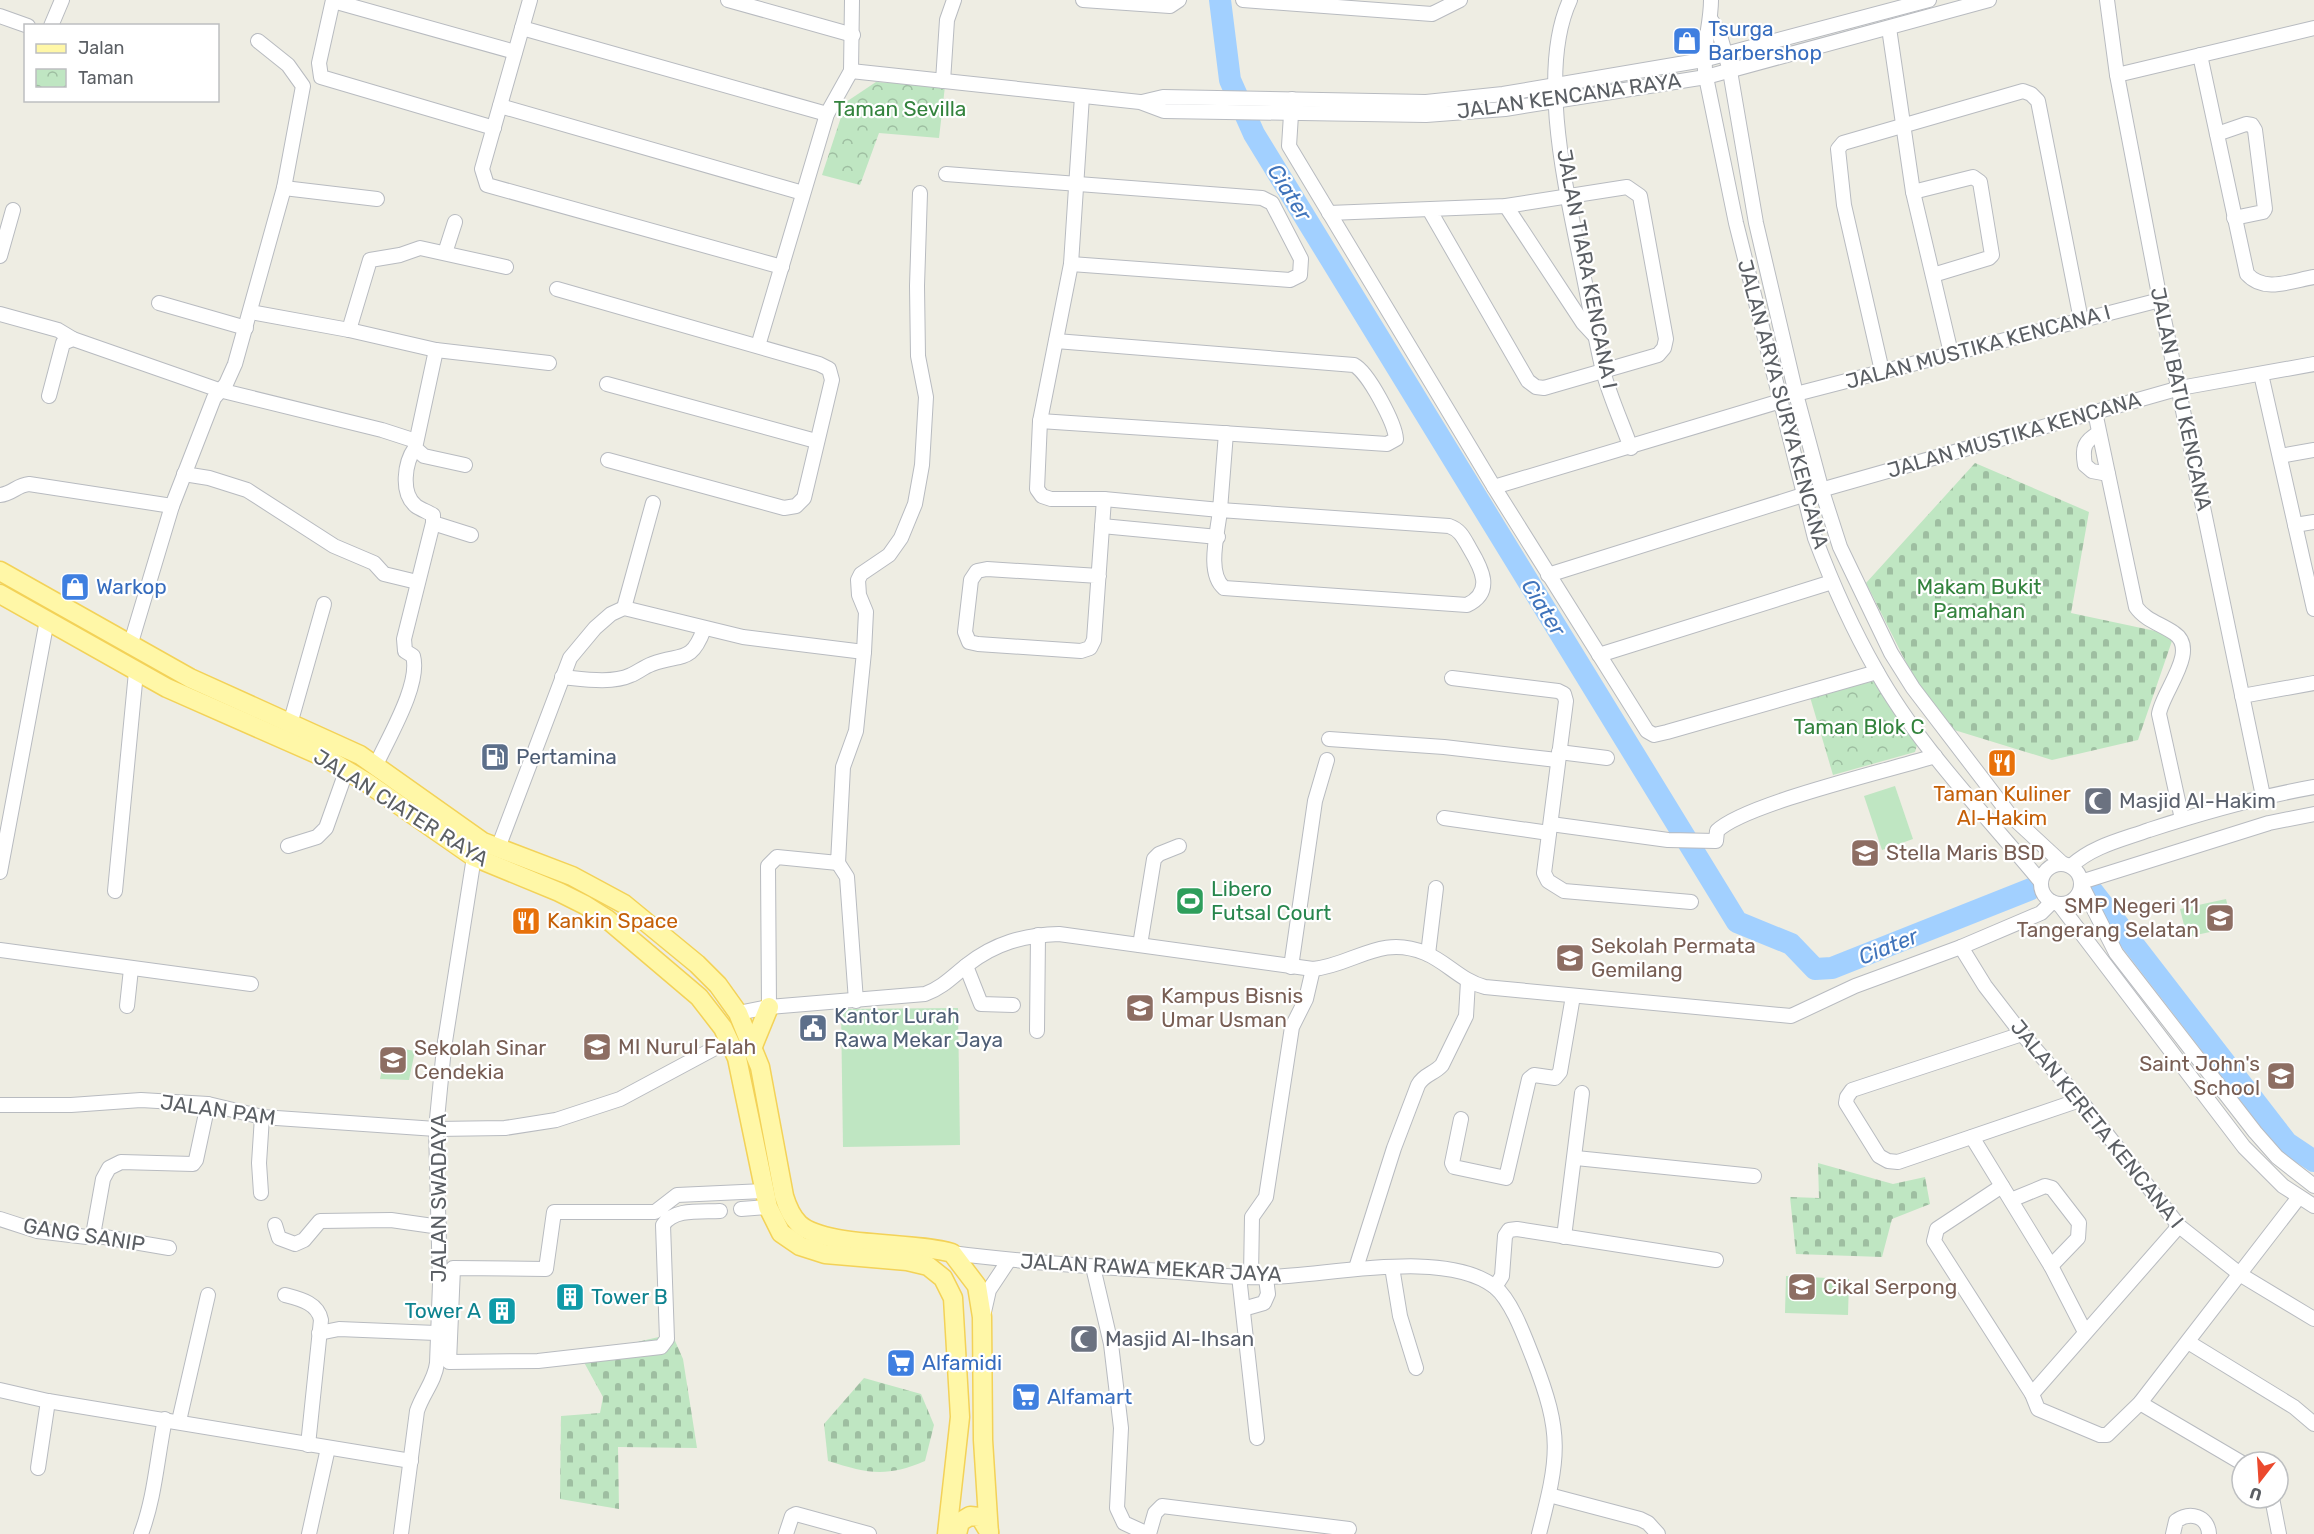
<svg xmlns="http://www.w3.org/2000/svg" width="2314" height="1534" viewBox="0 0 2314 1534" font-family="Rubik,sans-serif">
  <style>
    .grass { fill: #bfe6c2 }
    .cemetery { fill: url(#cemetery-stones) }
    .park { fill: url(#park-crowns) }
    .lines { fill: none; stroke-linecap: round; stroke-linejoin: round }
    .river { stroke: #a2d0ff; stroke-width: 22 }
    .minor-casing { stroke: #b8bbc0; stroke-width: 16 }
    .major-casing { stroke: #f3d258; stroke-width: 21 }
    .minor { stroke: #fff; stroke-width: 14 }
    .major { stroke: #fff7a7; stroke-width: 18 }
    .labels { text-anchor: middle; stroke-width: 4.5; stroke-linejoin: round; paint-order: stroke }
    .shop-label { font-size: 21px; fill: #366cbe; stroke: #fff; text-anchor: start }
    .street-label { font-size: 21px; fill: #5b5f64; stroke: #fff }
    .park-label { font-size: 21px; fill: #33833d; stroke: #fff }
    .service-label { font-size: 21px; fill: #4e5e75; stroke: #fff; text-anchor: start }
    .food-label { font-size: 21px; fill: #c56008; stroke: #fff }
    .worship-label { font-size: 21px; fill: #5b616d; stroke: #fff; text-anchor: start }
    .education-label { font-size: 21px; fill: #785e54; stroke: #fff; text-anchor: start }
    .leisure-label { font-size: 21px; fill: #27864d; stroke: #fff; text-anchor: start }
    .culture-label { font-size: 21px; fill: #0d838f; stroke: #fff; text-anchor: start }
    .water-label { font-size: 22px; font-style: italic; fill: #4074bb; stroke: #fff }
  </style>
  <defs>
    <pattern id="cemetery-stones" width="16" height="16" patternUnits="userSpaceOnUse" patternTransform="scale(1.5)"><rect width="16" height="16" fill="#bfe6c2"/><path d="M2 7V4a2 2 0 0 1 4 0v3zM10 15v-3a2 2 0 0 1 4 0v3z" fill="#9ebea1"/></pattern>
    <pattern id="park-crowns" width="20" height="18" patternUnits="userSpaceOnUse" patternTransform="scale(1.5)"><rect width="20" height="18" fill="#bfe6c2"/><path d="M2 6a3 3 0 1 1 6 0M12 15a3 3 0 1 1 6 0" fill="none" stroke="#9ebea1"/></pattern>
  </defs>
  <rect width="100%" height="100%" fill="#eeede3"/>
  <g class="grass">
    <path d="M1895 786 1913 839 1882 850 1864 796Z"/>
    <path d="M2226 899 2233 927 2187 937 2180 909Z"/>
    <path d="M958 1008 960 1145 843 1147 841 1009Z"/>
    <path d="M387 1046 415 1051 409 1080 380 1079Z"/>
    <path d="M1786 1276 1849 1279 1848 1315 1785 1313Z"/>
  </g>
  <g class="cemetery">
    <path d="M1975 463 2089 512 2071 613 2174 635 2138 740 2052 760 1951 729 1917 684 1866 583Z"/>
    <path d="M1818 1163 1893 1184 1925 1177 1930 1204 1892 1219 1882 1257 1796 1254 1790 1197 1819 1198Z"/>
    <path d="M672 1334 683 1359 697 1448 618 1447 619 1509 560 1499 561 1416 600 1413 603 1397 580 1355Z"/>
    <path d="M864 1378 921 1394 934 1425 925 1461C885 1478 867 1473 828 1461L824 1424Z"/>
  </g>
  <g class="park">
    <path d="M876 82 945 86 939 138 879 133 860 185 822 175 846 102Z"/>
    <path d="M1874 681 1917 745 1915 752 1833 775 1810 697Z"/>
  </g>
  <g class="lines">
    <g class="river">
      <path d="M1220 0 1230 80 1254 134 1737 922 1791 944 1815 969 1832 968 2031 889"/>
      <path d="M2093 892 2287 1143 2314 1161"/>
    </g>
    <g class="minor-casing">
      <g id="minor">
        <path d="M333 0 319 63 321 77 494 128"/>
        <path d="M530 0 482 169 487 185 782 267"/>
        <path d="M728 0 853 35"/>
        <path d="M1083 0 1170 6 1179 0"/>
        <path d="M1243 0 1432 14 1460 0"/>
        <path d="M1570 0C1537 71 1567 193 1582 268 1589 302 1595 337 1603 371 1610 397 1622 423 1631 448"/>
        <path d="M1711 0C1711 27 1701 50 1706 77L1736 223 1815 538C1832 583 1852 628 1876 670 1918 746 1986 815 2041 882"/>
        <path d="M2107 0 2117 75 2160 300 2263 796"/>
        <path d="M333 1 515 52"/>
        <path d="M0 16 28 26"/>
        <path d="M1711 20 1719 32 1730 71 1756 223 1796 394 1822 491 1840 547 1891 653 1913 688 2010 815 2063 864"/>
        <path d="M51 26 62 0"/>
        <path d="M522 28 827 114"/>
        <path d="M1889 28 1913 192 1951 353"/>
        <path d="M2200 55 2247 274C2264 293 2291 281 2314 277"/>
        <path d="M851 71 1140 102 1164 111 1426 115 1505 109 1706 77 1989 0"/>
        <path d="M2117 75 2314 28"/>
        <path d="M943 81 947 20 954 0"/>
        <path d="M1082 96 1071 264 1040 421 1037 489 1042 496 1051 499H1104L1220 510 1226 433"/>
        <path d="M1292 99 1289 146 1494 487 1647 731 1654 735 1667 732 1877 672"/>
        <path d="M1142 102 1163 97 1426 102 1503 94 1703 60 1929 0"/>
        <path d="M500 106 803 193"/>
        <path d="M2217 134 2246 124 2252 125 2255 130 2265 209 2263 212 2234 218"/>
        <path d="M946 174 1262 198 1272 203 1301 259 1300 275 1290 280 1071 264"/>
        <path d="M284 188 377 199"/>
        <path d="M1913 192 1973 177 1980 182 1992 255 1989 258 1933 275"/>
        <path d="M1506 206 1583 323 1596 337"/>
        <path d="M1329 213 1506 206 1627 187 1640 196 1666 339 1664 348 1658 355 1544 388 1536 387 1528 381 1430 211"/>
        <path d="M445 253 455 222"/>
        <path d="M0 256 13 210"/>
        <path d="M557 289 819 364 829 369 832 380 804 498 796 506 784 508 608 460"/>
        <path d="M159 303 246 328"/>
        <path d="M251 312 349 330 436 350 415 448 424 456 465 465"/>
        <path d="M0 314 58 330 73 339"/>
        <path d="M349 330 370 260 400 255 420 248 506 267"/>
        <path d="M758 346 827 114 851 71 852 0"/>
        <path d="M436 350 549 363"/>
        <path d="M1882 371 1844 205 1838 149 1843 143 2023 91 2031 94 2038 101 2081 320"/>
        <path d="M2261 374 2314 609"/>
        <path d="M607 384 816 441"/>
        <path d="M1796 394 2160 300"/>
        <path d="M49 396 63 343 73 339 219 390 382 430 416 441"/>
        <path d="M2095 412 2136 607C2145 620 2161 624 2174 633 2200 650 2162 692 2159 714L2182 819"/>
        <path d="M1040 421 1387 444 1396 439C1395 423 1368 372 1354 365L1056 341"/>
        <path d="M2099 433C2084 441 2082 448 2085 465L2092 471 2108 474"/>
        <path d="M415 448C405 462 400 493 416 506 420 509 428 512 433 515V523L471 535"/>
        <path d="M2280 456 2314 450"/>
        <path d="M184 474 209 478 247 490 334 546 374 563 384 574 417 582"/>
        <path d="M1494 487 1781 401"/>
        <path d="M0 495C12 494 17 485 29 484L172 506"/>
        <path d="M1220 510 1449 526C1461 530 1464 539 1470 549 1482 569 1494 592 1467 605L1224 588C1206 573 1218 532 1220 510Z"/>
        <path d="M2295 525 2314 522"/>
        <path d="M1102 526 1218 537"/>
        <path d="M1548 575 1803 495 2180 388 2314 364"/>
        <path d="M1099 576 987 569 977 571 971 580 965 632 969 642 978 644 1081 651 1090 648 1094 640 1104 499"/>
        <path d="M624 608 653 503"/>
        <path d="M130 646 172 506 214 398 226 384 235 364 284 188 303 86 288 65 258 41"/>
        <path d="M1599 655 1832 582"/>
        <path d="M562 677C583 679 612 684 631 675 638 672 644 667 652 664 682 653 691 664 704 629"/>
        <path d="M1452 678 1558 691 1564 694 1566 701 1544 873 1548 881 1564 891 1691 902"/>
        <path d="M2242 696 2314 683"/>
        <path d="M290 724 324 604"/>
        <path d="M1329 739 1444 747 1557 760"/>
        <path d="M1559 752 1607 758"/>
        <path d="M376 765C388 738 421 684 413 656L405 651 404 639 433 523"/>
        <path d="M1444 818 1549 833"/>
        <path d="M1551 824 1668 840 1716 841 1717 831C1744 804 1890 770 1935 756"/>
        <path d="M288 846 317 837 326 828 347 769"/>
        <path d="M498 848 570 658 595 628 611 614 624 608 743 637 864 652"/>
        <path d="M838 863 847 877 856 1001"/>
        <circle cx="2061" cy="884" r="20"/>
        <path d="M2071 866C2093 846 2121 840 2149 830 2204 812 2258 797 2314 787"/>
        <path d="M0 872 47 620"/>
        <path d="M2081 882 2269 823 2314 814"/>
        <path d="M2082 886 2116 953 2255 1132 2277 1157 2314 1186"/>
        <path d="M115 891 136 672"/>
        <path d="M2059 904 2244 1147 2283 1186 2314 1206"/>
        <path d="M1140 945 1154 859 1159 854 1179 846"/>
        <path d="M1961 947 1985 986 2022 1034 2080 1100 2179 1226 2241 1275 2314 1319"/>
        <path d="M0 950 251 984"/>
        <path d="M1428 954 1436 888"/>
        <path d="M966 966 981 1004 1013 1005"/>
        <path d="M1291 967 1315 801 1327 760"/>
        <path d="M127 1006 131 969"/>
        <path d="M769 1007 768 866 777 857 838 863 843 767 856 731 864 652 866 612 859 595 858 580 861 574 889 555 901 538 915 504 922 465 926 397 918 356 917 286 920 193"/>
        <path d="M738 1013 769 1007 925 994C942 988 953 976 967 965 995 943 1024 935 1059 934L1313 969C1354 965 1380 934 1425 953 1447 962 1461 981 1485 987L1791 1016 1855 986 1961 947 2041 913 2052 902"/>
        <path d="M1037 1031 1038 935"/>
        <path d="M2022 1034 1852 1090 1847 1097 1846 1103 1879 1156 1888 1161 1898 1162 2080 1100"/>
        <path d="M0 1105H71L141 1100 208 1104 262 1117 436 1129 505 1128 556 1120 620 1099 730 1040"/>
        <path d="M1461 1119 1452 1163 1454 1167 1506 1178 1529 1079 1534 1075 1555 1078 1560 1072 1573 996"/>
        <path d="M1972 1137 2051 1266 2085 1332"/>
        <path d="M1576 1158 1754 1176"/>
        <path d="M2002 1186 1937 1229 1934 1241 2032 1394 2038 1409 2100 1435H2107L2140 1403 2299 1197"/>
        <path d="M261 1193 259 1163 262 1117"/>
        <path d="M2011 1200 2045 1186 2052 1188 2079 1223 2078 1238 2051 1266"/>
        <path d="M741 1209 768 1207"/>
        <path d="M720 1211C701 1212 674 1208 663 1225L667 1339 661 1347 538 1361 449 1362 453 1268 546 1269 554 1212H655L677 1195 765 1191"/>
        <path d="M0 1219 37 1231 87 1237 93 1235 169 1248"/>
        <path d="M275 1225 279 1238 295 1244 304 1240 320 1221 391 1220 440 1227"/>
        <path d="M93 1235 103 1179 109 1168 121 1162 193 1164 196 1160 208 1104"/>
        <path d="M1564 1237 1582 1093"/>
        <path d="M952 1253C1022 1262 1093 1267 1164 1271 1198 1273 1234 1279 1268 1277 1327 1276 1445 1248 1495 1287 1512 1301 1525 1338 1533 1358 1563 1435 1559 1456 1539 1534"/>
        <path d="M1093 1267 1111 1344 1121 1428 1117 1508 1124 1523 1148 1534"/>
        <path d="M1392 1267 1400 1316 1416 1368"/>
        <path d="M1356 1268 1394 1148 1418 1085C1424 1074 1434 1074 1442 1065L1466 1016 1468 981"/>
        <path d="M1239 1276 1257 1438"/>
        <path d="M1251 1276 1252 1217 1266 1197 1292 1027 1306 999 1313 969"/>
        <path d="M1495 1287 1502 1276 1505 1236 1509 1230 1517 1229 1716 1260"/>
        <path d="M285 1295C300 1299 318 1303 321 1320L308 1445"/>
        <path d="M1243 1309 1264 1303 1268 1294 1266 1278"/>
        <path d="M984 1312 989 1290 1009 1260"/>
        <path d="M319 1333 339 1329 436 1333"/>
        <path d="M2188 1342 2294 1407 2314 1424"/>
        <path d="M0 1390 48 1401 411 1461"/>
        <path d="M2032 1394 2179 1226"/>
        <path d="M2140 1403 2242 1463"/>
        <path d="M179 1421 208 1295"/>
        <path d="M38 1468 48 1401"/>
        <path d="M1549 1495 1640 1519 1648 1523 1658 1534"/>
        <path d="M2272 1498 2279 1534"/>
        <path d="M141 1534C155 1497 157 1458 165 1419"/>
        <path d="M309 1534 328 1448"/>
        <path d="M401 1534 417 1411C423 1393 435 1381 437 1363L440 1284 436 1129 444 1048 474 857"/>
        <path d="M786 1534 792 1516 796 1514 869 1534"/>
        <path d="M1149 1534 1155 1513 1162 1506 1349 1529"/>
        <path d="M2173 1534 2176 1521C2190 1511 2208 1516 2209 1534"/>
      </g>
    </g>
    <g class="major-casing">
      <g id="major">
        <path d="M0 571 190 678 360 755 483 842 572 876 624 904 697 964 718 985 738 1013 760 1067 784 1196C787 1206 791 1216 799 1224 825 1248 913 1241 952 1253L977 1286 982 1317 983 1440 989 1534"/>
        <path d="M0 594 167 688 326 758 366 782 474 857 559 892 585 905 607 919 699 997 723 1028 737 1058 768 1207 781 1233 800 1246 825 1254 907 1261 928 1266 943 1278 953 1298 960 1417 947 1534"/>
        <path d="M753 1046 769 1007"/>
        <path d="M957 1534 960 1522 970 1516 980 1517 989 1532"/>
      </g>
    </g>
    <use href="#minor" class="minor"/>
    <use href="#major" class="major"/>
  </g>
  <defs>
    <g id="shop-square" transform="scale(1.5)"><rect x="-9" y="-9" width="18" height="18" rx="4" fill="#3f7fe0" stroke="#fff"/><path d="M-5-2.5h2.3a2.7 3.5 0 0 1 5.4 0H5L5.5 6h-11ZM-1.5-2.5h3a1.5 2.3 0 0 0-3 0Z" fill="#fff"/></g>
    <g id="fuel-square" transform="scale(1.5)"><rect x="-9" y="-9" width="18" height="18" rx="4" fill="#5c6f8a" stroke="#fff"/><path d="M-5.5-6h7V0h2V4h1.3V-2.5L3-4.5l.8-.8L6-3V5H2.5V1h-1V6h-7ZM-4.2-4.7v3.2H.2V-4.7Z" fill="#fff"/></g>
    <g id="restaurant-square" transform="scale(1.5)"><rect x="-9" y="-9" width="18" height="18" rx="4" fill="#e8710a" stroke="#fff"/><path d="M-5-6h1v4h1v-4h1v4h1v-4h1v5L-1.5 .5V6h-2V.5L-5-1ZM5-6V6H3V1.5H1.5Q1.5-4 5-6Z" fill="#fff"/></g>
    <g id="mosque-square" transform="scale(1.5)"><rect x="-9" y="-9" width="18" height="18" rx="4" fill="#6b7280" stroke="#fff"/><path d="M3.5-4.9A6 6 0 1 0 3.5 4.9A5 5 0 1 1 3.5-4.9Z" fill="#fff"/></g>
    <g id="school-square" transform="scale(1.5)"><rect x="-9" y="-9" width="18" height="18" rx="4" fill="#8d6e63" stroke="#fff"/><path d="M0-5L7-2L0 1L-7-2ZM-4 1L0 2.5L4 1V4Q0 6-4 4Z" fill="#fff"/></g>
    <g id="stadium-square" transform="scale(1.5)"><rect x="-9" y="-9" width="18" height="18" rx="4" fill="#2e9e5b" stroke="#fff"/><path d="M0-5a6.5 5 0 1 0 0 10a6.5 5 0 1 0 0-10ZM-3.5-1.8h7v3.6h-7Z" fill="#fff"/></g>
    <g id="university-square" transform="scale(1.5)"><rect x="-9" y="-9" width="18" height="18" rx="4" fill="#8d6e63" stroke="#fff"/><path d="M0-5L7-2L0 1L-7-2ZM-4 1L0 2.5L4 1V4Q0 6-4 4Z" fill="#fff"/></g>
    <g id="civic-square" transform="scale(1.5)"><rect x="-9" y="-9" width="18" height="18" rx="4" fill="#5c6f8a" stroke="#fff"/><path d="M-.6-6.5H3V-4.5H.6V-3L4-1V1h2V6H-6V1h2V-1L-.6-3ZM-1.2 2.5V6h2.4V2.5Z" fill="#fff"/></g>
    <g id="building-square" transform="scale(1.5)"><rect x="-9" y="-9" width="18" height="18" rx="4" fill="#0f9aa8" stroke="#fff"/><path d="M-4-6H4V6H1V3H-1V6H-4ZM-2.5-4.3h1.7v1.8h-1.7ZM.8-4.3h1.7v1.8H.8ZM-2.5-1h1.7V.8h-1.7ZM.8-1h1.7V.8H.8Z" fill="#fff"/></g>
    <g id="supermarket-square" transform="scale(1.5)"><rect x="-9" y="-9" width="18" height="18" rx="4" fill="#3f7fe0" stroke="#fff"/><path d="M-6-5.5h2.5l.6 2H6L4.5 2H-2.5L-4.4-4H-6ZM-1.5 3.2a1.3 1.3 0 1 0 .1 0ZM3 3.2a1.3 1.3 0 1 0 .1 0Z" fill="#fff"/></g>
  </defs>
  <g fill-rule="evenodd">
    <use href="#shop-square" x="1687" y="41"/>
    <use href="#shop-square" x="75" y="587"/>
    <use href="#fuel-square" x="495" y="757"/>
    <use href="#restaurant-square" x="2002" y="763"/>
    <use href="#mosque-square" x="2098" y="801"/>
    <use href="#school-square" x="1865" y="853"/>
    <use href="#stadium-square" x="1190" y="901"/>
    <use href="#school-square" x="2220" y="918"/>
    <use href="#restaurant-square" x="526" y="921"/>
    <use href="#school-square" x="1570" y="958"/>
    <use href="#university-square" x="1140" y="1008"/>
    <use href="#civic-square" x="813" y="1028"/>
    <use href="#school-square" x="597" y="1047"/>
    <use href="#school-square" x="393" y="1060"/>
    <use href="#school-square" x="2281" y="1076"/>
    <use href="#school-square" x="1802" y="1287"/>
    <use href="#building-square" x="570" y="1297"/>
    <use href="#building-square" x="502" y="1311"/>
    <use href="#mosque-square" x="1084" y="1339"/>
    <use href="#supermarket-square" x="901" y="1363"/>
    <use href="#supermarket-square" x="1026" y="1397"/>
  </g>
  <g class="labels">
    <g class="shop-label">
      <text x="1708" y="36">Tsurga<tspan x="1708" dy="24">Barbershop</tspan></text>
      <text x="96" y="594">Warkop</text>
      <text x="922" y="1370">Alfamidi</text>
      <text x="1047" y="1404">Alfamart</text>
    </g>
    <g class="street-label">
      <text transform="translate(1569 96) rotate(-8)" y="7">JALAN KENCANA RAYA</text>
      <text transform="translate(1587 269) rotate(79)" y="7">JALAN TIARA KENCANA I</text>
      <text transform="translate(1978 347) rotate(-15)" y="7">JALAN MUSTIKA KENCANA I</text>
      <text transform="translate(2181 399) rotate(78)" y="7">JALAN BATU KENCANA</text>
      <text transform="translate(1783 404) rotate(75)" y="7">JALAN ARYA SURYA KENCANA</text>
      <text transform="translate(2014 435) rotate(-16)" y="7">JALAN MUSTIKA KENCANA</text>
      <text transform="translate(401 808) rotate(32)" y="7">JALAN CIATER RAYA</text>
      <text transform="translate(218 1110) rotate(8)" y="7">JALAN PAM</text>
      <text transform="translate(2097 1124) rotate(51)" y="7">JALAN KERETA KENCANA I</text>
      <text transform="translate(439 1198) rotate(-90)" y="7">JALAN SWADAYA</text>
      <text transform="translate(84 1235) rotate(9)" y="7">GANG SANIP</text>
      <text transform="translate(1151 1268) rotate(3)" y="7">JALAN RAWA MEKAR JAYA</text>
    </g>
    <g class="park-label">
      <text x="900" y="116">Taman Sevilla</text>
      <text x="1979" y="594">Makam Bukit<tspan x="1979" dy="24">Pamahan</tspan></text>
      <text x="1859" y="734">Taman Blok C</text>
    </g>
    <g class="service-label">
      <text x="516" y="764">Pertamina</text>
      <text x="834" y="1023">Kantor Lurah<tspan x="834" dy="24">Rawa Mekar Jaya</tspan></text>
    </g>
    <g class="food-label">
      <text x="2002" y="801">Taman Kuliner<tspan x="2002" dy="24">Al-Hakim</tspan></text>
      <text x="547" y="928" text-anchor="start">Kankin Space</text>
    </g>
    <g class="worship-label">
      <text x="2119" y="808">Masjid Al-Hakim</text>
      <text x="1105" y="1346">Masjid Al-Ihsan</text>
    </g>
    <g class="education-label">
      <text x="1886" y="860">Stella Maris BSD</text>
      <text x="2199" y="913" text-anchor="end">SMP Negeri 11<tspan x="2199" dy="24">Tangerang Selatan</tspan></text>
      <text x="1591" y="953">Sekolah Permata<tspan x="1591" dy="24">Gemilang</tspan></text>
      <text x="1161" y="1003">Kampus Bisnis<tspan x="1161" dy="24">Umar Usman</tspan></text>
      <text x="618" y="1054">MI Nurul Falah</text>
      <text x="414" y="1055">Sekolah Sinar<tspan x="414" dy="24">Cendekia</tspan></text>
      <text x="2260" y="1071" text-anchor="end">Saint John's<tspan x="2260" dy="24">School</tspan></text>
      <text x="1823" y="1294">Cikal Serpong</text>
    </g>
    <g class="leisure-label">
      <text x="1211" y="896">Libero<tspan x="1211" dy="24">Futsal Court</tspan></text>
    </g>
    <g class="culture-label">
      <text x="591" y="1304">Tower B</text>
      <text x="481" y="1318" text-anchor="end">Tower A</text>
    </g>
    <g class="water-label">
      <text transform="translate(1290 192) rotate(58)" y="8">Ciater</text>
      <text transform="translate(1544 607) rotate(58)" y="8">Ciater</text>
      <text transform="translate(1888 946) rotate(-22)" y="8">Ciater</text>
    </g>
  </g>
  <rect x="24" y="24" width="195" height="78" fill="#ffffff" stroke="#bdbfc1" stroke-width="1.5"/>
  <rect x="36" y="44" width="30" height="9" fill="#fff7a7" stroke="#bdbfc1" stroke-width="1.5"/>
  <text x="78" y="54" font-size="18" fill="#5b5f64">Jalan</text>
  <rect x="36" y="69" width="30" height="18" fill="url(#park-crowns)" stroke="#bdbfc1" stroke-width="1.5"/>
  <text x="78" y="84" font-size="18" fill="#5b5f64">Taman</text>
  <g transform="translate(2260 1480) rotate(197)"><circle r="28" fill="#ffffff" stroke="#bdbfc1" stroke-width="1.5"/>
  <path d="M0-4.5L10 22L0 15L-10 22Z" fill="#eb492d"/>
  <text y="-9" font-size="16" font-weight="bold" text-anchor="middle" fill="#5b5f64">U</text>
  </g>
</svg>
